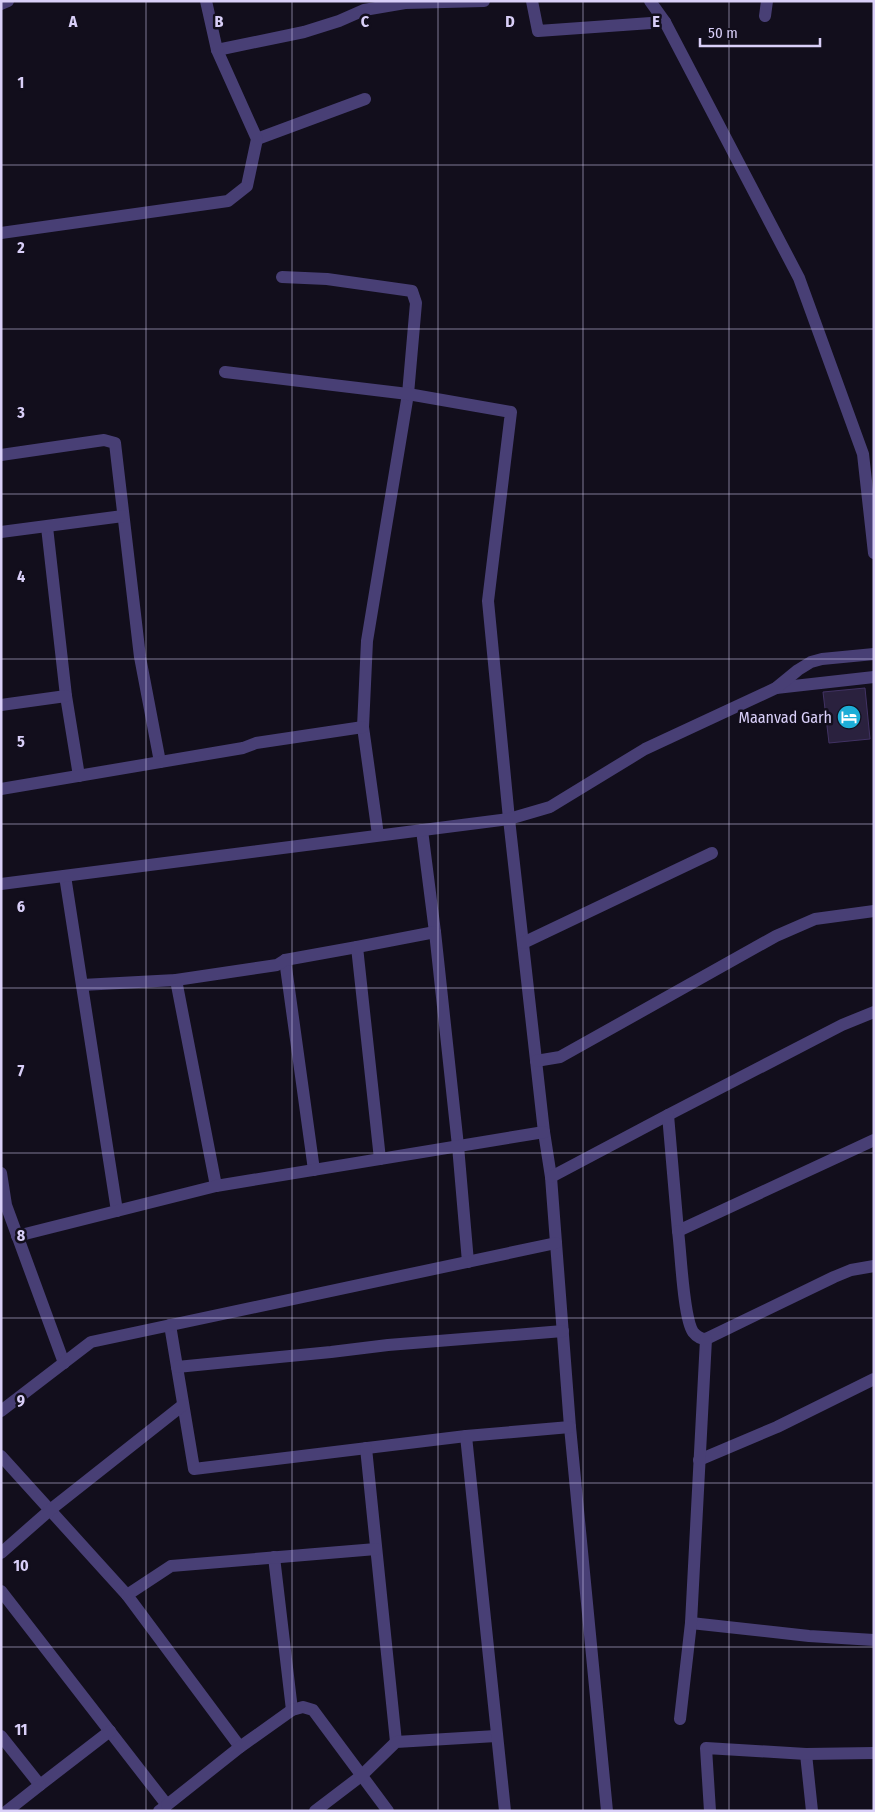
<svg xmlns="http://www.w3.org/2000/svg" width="875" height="1812" viewBox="0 0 875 1812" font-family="'Fira Sans Condensed',sans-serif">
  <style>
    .building { fill: #2a213e; stroke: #413263 }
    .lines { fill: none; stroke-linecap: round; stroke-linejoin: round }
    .minor { stroke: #483f75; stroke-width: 12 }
    .grid { fill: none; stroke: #d9cff8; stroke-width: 1; stroke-opacity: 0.55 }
    .labels { text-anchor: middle; stroke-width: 5; stroke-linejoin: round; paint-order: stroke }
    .poi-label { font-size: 16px; fill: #d9cff8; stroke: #120e1c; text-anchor: end }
    .grid-label { font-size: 16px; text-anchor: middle; font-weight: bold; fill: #d9cff8; stroke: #120e1c; stroke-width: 5; stroke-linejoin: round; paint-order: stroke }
  </style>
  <rect width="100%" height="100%" fill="#120e1c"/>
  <path class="building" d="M865 688 870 739 829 743 823 692Z"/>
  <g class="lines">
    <g class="minor">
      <path d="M532 1 538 31 665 22"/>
      <path d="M650 1 665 22 799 278 863 454 874 553"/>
      <path d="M1 4 8 1"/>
      <path d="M765 16 767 1"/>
      <path d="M217 50 304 32 339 21 364 10 405 3 484 1"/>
      <path d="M257 139 365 99"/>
      <path d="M1 233 228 201 247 186 257 139 217 50 206 1"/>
      <path d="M282 277 327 279 412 291 416 303 408 394 367 641 363 727 378 835"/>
      <path d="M225 372 408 394 511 412 488 601 509 819 544 1132 551 1177 570 1427 607 1811"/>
      <path d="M1 455 104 440 115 443 140 657 160 762"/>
      <path d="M47 527 66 696 79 776"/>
      <path d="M1 532 123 516"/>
      <path d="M776 688 874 677"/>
      <path d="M1 705 66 696"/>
      <path d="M1 789 243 748 256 743 363 727"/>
      <path d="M422 830 435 932"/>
      <path d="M65 876 117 1211"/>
      <path d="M1 884 509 819 550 807 645 749 776 688 798 670 811 662 822 659 874 654"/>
      <path d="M523 943 712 853"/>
      <path d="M285 960 314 1170"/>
      <path d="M176 980 216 1186"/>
      <path d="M82 985 176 980 277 965 285 960 357 947"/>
      <path d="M536 1061 560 1057 776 936 815 919 874 911"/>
      <path d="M668 1115 842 1025 874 1012"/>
      <path d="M380 1159 357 947 435 932 458 1146 468 1262"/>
      <path d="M1 1173 6 1205 64 1363"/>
      <path d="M551 1177 668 1115 678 1231 874 1140"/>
      <path d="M678 1231C681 1252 683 1317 693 1332 697 1337 701 1339 706 1339L834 1277 851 1270 874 1266"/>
      <path d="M17 1236 216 1186 544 1132"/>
      <path d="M170 1325 194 1469 466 1436"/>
      <path d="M177 1367 331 1352 388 1345 563 1331"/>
      <path d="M1 1411 91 1342 556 1243"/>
      <path d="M366 1448 396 1742"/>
      <path d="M1 1456 127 1595"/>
      <path d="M699 1460 777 1427 874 1379"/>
      <path d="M1 1553 50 1510 183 1405"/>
      <path d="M274 1557 292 1710"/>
      <path d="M1 1591 167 1805 159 1811"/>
      <path d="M691 1623 809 1636 874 1640"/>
      <path d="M680 1719 691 1623 706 1339"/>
      <path d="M1 1736 40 1785 110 1731"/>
      <path d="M240 1747 127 1595 171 1566 376 1549"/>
      <path d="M806 1754 812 1811"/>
      <path d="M167 1805 240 1747 292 1710 303 1707 313 1710 388 1811"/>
      <path d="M7 1811 40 1785"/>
      <path d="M315 1811 361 1776 396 1742 496 1736"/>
      <path d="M505 1811 466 1436 570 1427"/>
      <path d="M710 1811 706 1748 806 1754 874 1753"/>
    </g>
  </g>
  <path class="grid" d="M146 1V1811M292 1V1811M438 1V1811M583 1V1811M729 1V1811M1 165H874M1 329H874M1 494H874M1 659H874M1 824H874M1 988H874M1 1153H874M1 1318H874M1 1483H874M1 1647H874"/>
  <defs>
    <g id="hotel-disc" transform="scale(1.25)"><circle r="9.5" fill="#1daed7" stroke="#120e1c"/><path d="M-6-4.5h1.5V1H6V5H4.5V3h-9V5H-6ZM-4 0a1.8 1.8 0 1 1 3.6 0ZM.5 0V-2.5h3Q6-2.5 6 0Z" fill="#fff"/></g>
  </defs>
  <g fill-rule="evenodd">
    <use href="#hotel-disc" x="849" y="717"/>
  </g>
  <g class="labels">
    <g class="poi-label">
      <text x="832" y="723">Maanvad Garh</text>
    </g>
  </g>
  <g class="grid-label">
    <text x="73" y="27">A</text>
    <text x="219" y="27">B</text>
    <text x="365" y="27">C</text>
    <text x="510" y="27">D</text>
    <text x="656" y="27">E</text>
    <text x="21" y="88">1</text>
    <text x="21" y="253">2</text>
    <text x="21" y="418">3</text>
    <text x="21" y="582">4</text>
    <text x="21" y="747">5</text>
    <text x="21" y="912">6</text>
    <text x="21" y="1076">7</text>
    <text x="21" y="1241">8</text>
    <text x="21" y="1406">9</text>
    <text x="21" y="1571">10</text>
    <text x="21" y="1735">11</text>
  </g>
  <rect width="875" height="1812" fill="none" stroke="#d9cff8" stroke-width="5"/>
  <path d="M700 38v8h120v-8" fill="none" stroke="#d9cff8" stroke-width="2.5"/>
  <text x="708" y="38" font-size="15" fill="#d9cff8" stroke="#120e1c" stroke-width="4" paint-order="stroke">50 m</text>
</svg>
